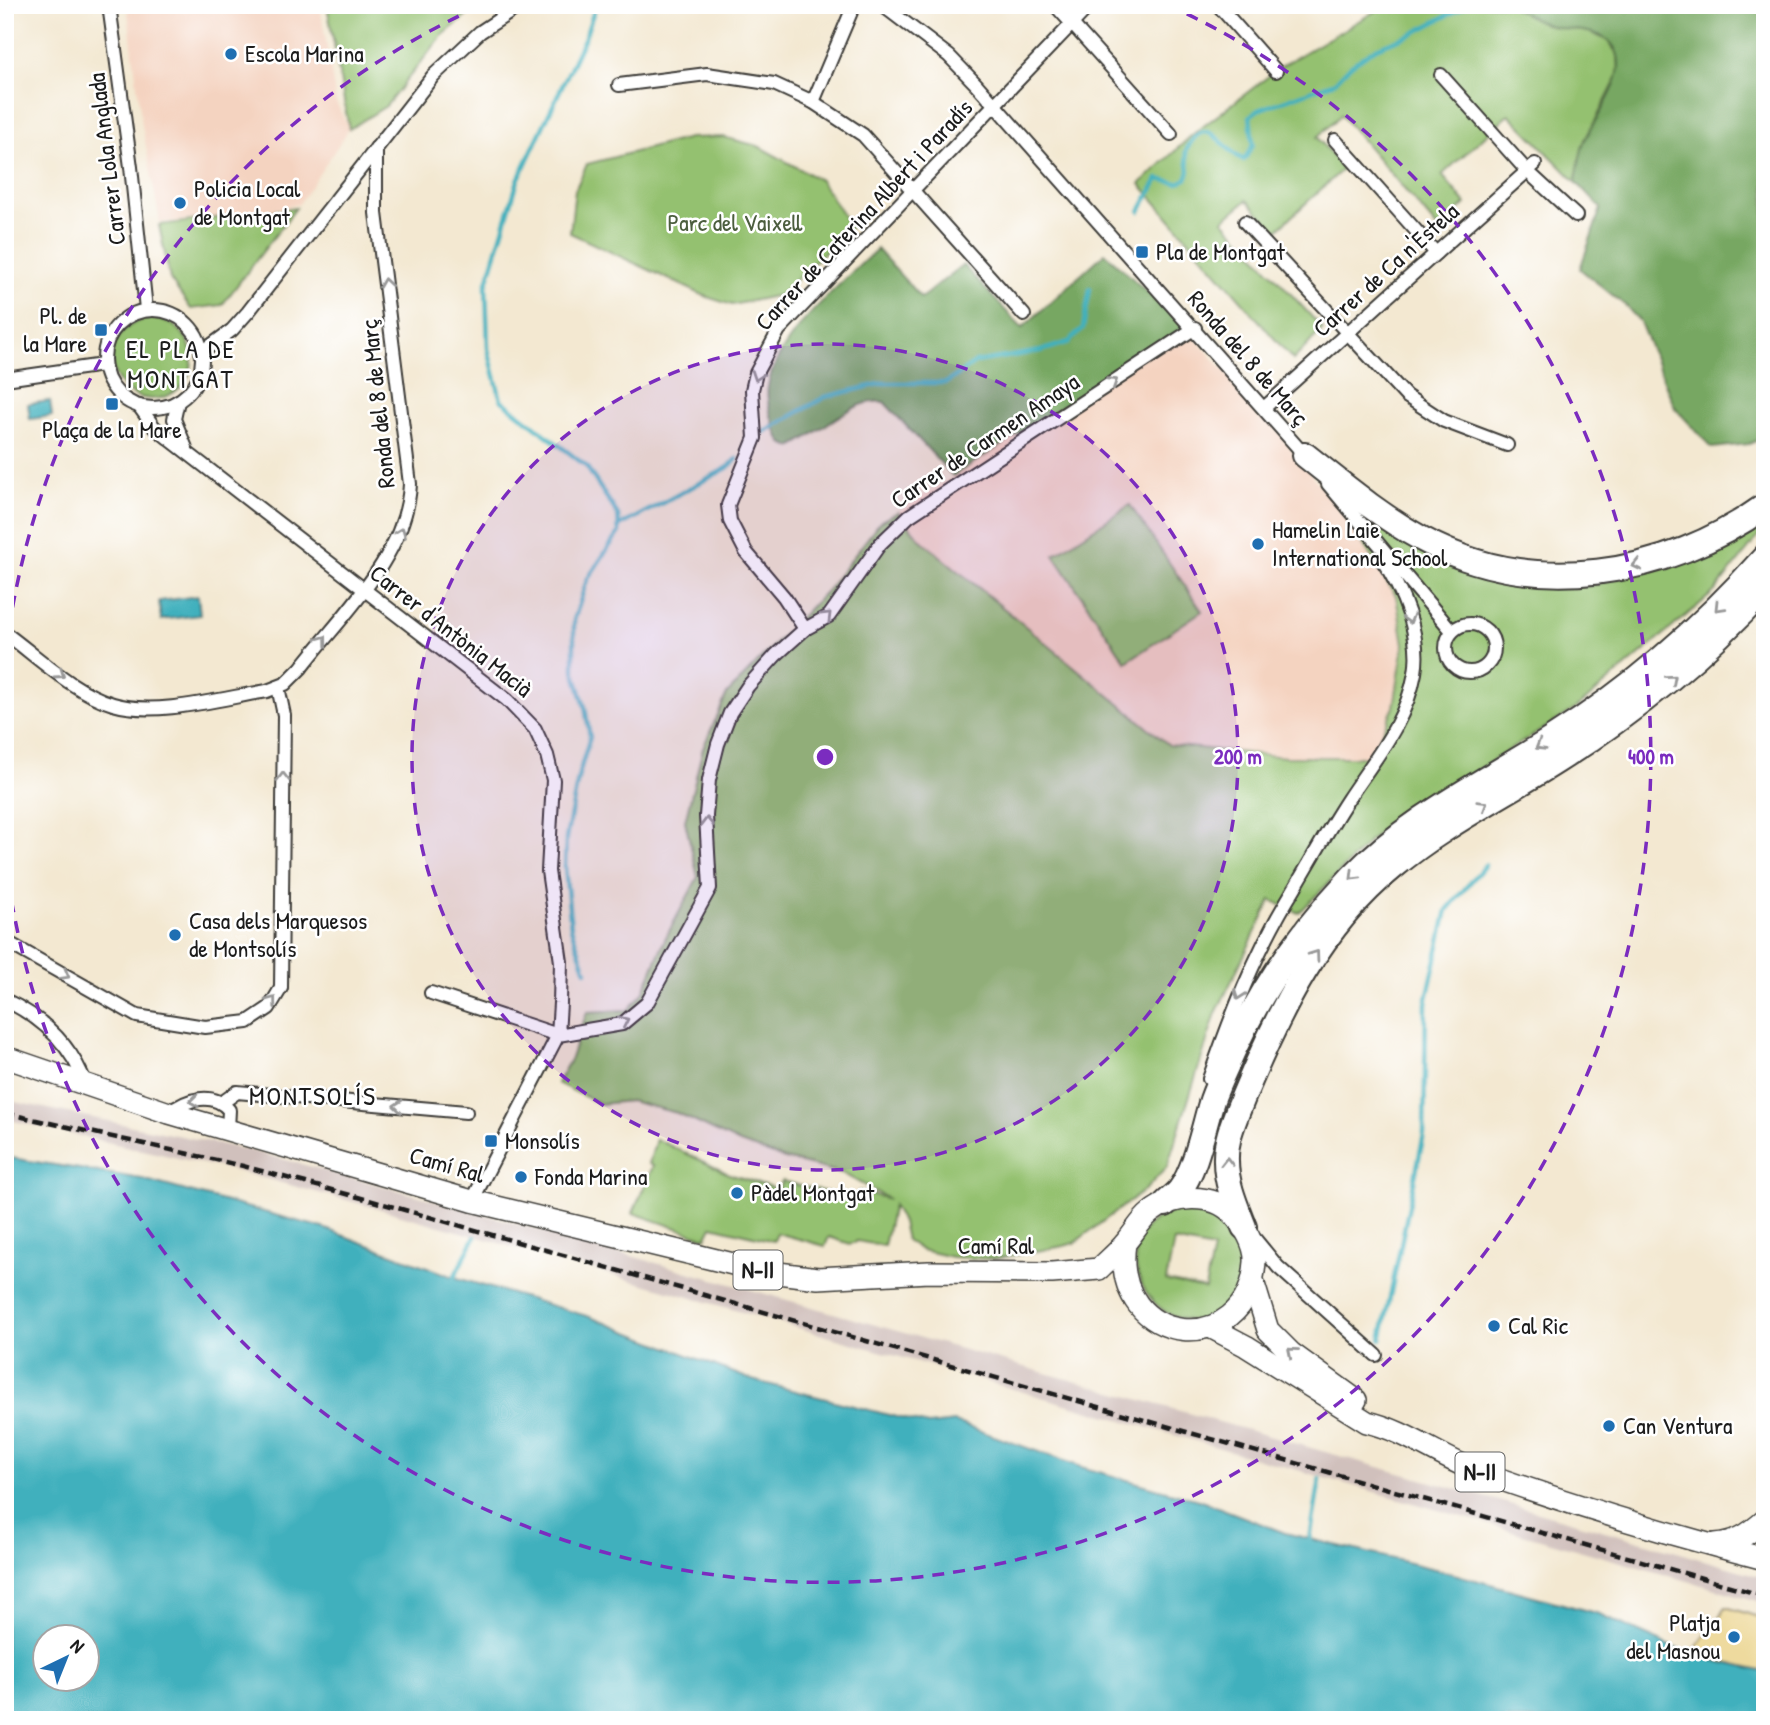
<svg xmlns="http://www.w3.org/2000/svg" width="1770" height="1725" viewBox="0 0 1770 1725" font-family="'Patrick Hand',sans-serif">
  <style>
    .built { fill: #f4d3c0 }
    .industrial { fill: #d0c0bc }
    .green { fill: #94c170; stroke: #586e46; stroke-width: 2; fill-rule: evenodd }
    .forest { fill: #77a762; stroke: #4a623f; stroke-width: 2 }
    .sand { fill: #eeda9e; stroke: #857b5d; stroke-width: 2 }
    .water { fill: #41b0bd; stroke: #2e666c; stroke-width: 2; fill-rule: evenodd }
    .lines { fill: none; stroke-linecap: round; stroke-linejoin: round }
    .stream { stroke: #41b0bd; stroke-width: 4.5 }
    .street-casing { stroke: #3c3b37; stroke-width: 16 }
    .primary-casing { stroke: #3c3b37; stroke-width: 24 }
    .highway-casing { stroke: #3c3b37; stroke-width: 28 }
    .street { stroke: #fff; stroke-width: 12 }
    .primary { stroke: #fff; stroke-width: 21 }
    .highway { stroke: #fff; stroke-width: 24 }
    .rail { stroke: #1c1c1c; stroke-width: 4.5; stroke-dasharray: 10 5; stroke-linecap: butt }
    .oneway { stroke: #999 }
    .ring { fill: none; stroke: #7b2cbf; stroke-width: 3.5; stroke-dasharray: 12 9 }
    .poi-dot { fill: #1f6fb2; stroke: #fff; stroke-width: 2.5 }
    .labels { text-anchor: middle; stroke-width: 5; stroke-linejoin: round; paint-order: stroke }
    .shield { fill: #fff; stroke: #606060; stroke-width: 2 }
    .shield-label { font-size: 23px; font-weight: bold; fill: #1c1c1c }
    .poi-label { font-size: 24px; fill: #1c1c1c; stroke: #fff; text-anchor: start }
    .street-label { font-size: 24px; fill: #1c1c1c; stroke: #fff }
    .park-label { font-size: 24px; fill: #4c5e3e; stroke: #fff }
    .neighbourhood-label { font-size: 26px; letter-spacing: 2px; fill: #1c1c1c; stroke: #fff }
    .centre { fill: #7b2cbf; stroke: #fff; stroke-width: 3.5 }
    .ring-label { font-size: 21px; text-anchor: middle; font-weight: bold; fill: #7b2cbf; stroke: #fff; stroke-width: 5; stroke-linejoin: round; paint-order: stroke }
  </style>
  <rect width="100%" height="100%" fill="#fff"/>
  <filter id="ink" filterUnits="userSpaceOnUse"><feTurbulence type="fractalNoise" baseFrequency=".0143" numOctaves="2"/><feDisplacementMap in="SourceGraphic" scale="14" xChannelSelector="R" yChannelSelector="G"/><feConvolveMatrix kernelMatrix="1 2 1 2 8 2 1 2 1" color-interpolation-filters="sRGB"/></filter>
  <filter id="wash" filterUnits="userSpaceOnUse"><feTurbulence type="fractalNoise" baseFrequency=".00686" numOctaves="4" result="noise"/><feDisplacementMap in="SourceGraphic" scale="28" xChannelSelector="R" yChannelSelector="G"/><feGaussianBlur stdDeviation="1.57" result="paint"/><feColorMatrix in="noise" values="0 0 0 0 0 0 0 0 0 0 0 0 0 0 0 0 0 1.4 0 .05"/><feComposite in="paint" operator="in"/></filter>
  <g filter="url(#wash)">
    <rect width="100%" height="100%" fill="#f3e8d1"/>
    <g class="built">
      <path d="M127 5H320L336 102 349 129 299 204 239 217 160 222 142 125Z"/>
      <path d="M1185 327 1272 424 1353 528 1396 596 1404 644 1394 707 1370 757H1286L1169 745 921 540 898 512Z"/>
    </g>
    <path class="industrial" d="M5 1100 249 1150 387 1187 1619 1535 1765 1578V1603L380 1209 240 1172 5 1119Z"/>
    <g class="green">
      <path d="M327 5H480L442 36 386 106 349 129Z"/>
      <path d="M1386 5H1509L1549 25 1589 32 1607 40 1618 55 1619 74 1585 141 1576 182 1509 114 1442 175 1466 204 1438 229 1341 115 1317 137 1343 169 1276 231 1247 200 1223 220 1323 329 1293 360 1140 184 1192 135 1283 65Z"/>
      <path d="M723 137 758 146 820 180 851 227 780 295 732 305 707 297 570 233 575 190 587 164 689 138Z"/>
      <path d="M296 208 222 305 191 309 170 279 159 225Z"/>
      <circle cx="152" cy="359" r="40"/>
      <path d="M1130 505 1202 611 1126 662 1054 555Z"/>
      <path d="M898 512 921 540 1169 745 1286 757H1370L1394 707 1404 644 1396 596 1353 528 1374 521 1475 570 1589 586 1693 558 1765 518V528L1714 592 1577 708 1381 830 1299 913 1271 900 1216 1013 1167 1167 1146 1189 1074 1243 1064 1246 994 1259 952 1257 921 1250 906 1240 902 1222 893 1205 884 1246 857 1241 850 1244 829 1237 825 1246 777 1233 774 1241 712 1226 706 1238 633 1213 653 1166 649 1164 656 1139 729 1174 778 1189 782 1181 838 1195 839 1192 857 1196 859 1191 889 1199 842 1173 785 1159 740 1143 677 1113 630 1101 600 1104 557 1083 571 1058 587 1012 628 1010 643 993 665 939 698 877 685 821 703 748 727 694 829 588 881 521Z"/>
      <path d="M1186 1209C1229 1210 1262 1255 1234 1294 1172 1380 1075 1227 1186 1209ZM1174 1241 1213 1249 1205 1289 1166 1281Z"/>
    </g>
    <g class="forest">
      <path d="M1509 5H1765V437L1749 444 1712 448 1675 408 1640 322 1627 307 1580 269 1601 208 1576 182C1578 168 1579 154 1585 140 1598 112 1644 59 1601 36 1584 28 1565 31 1548 25 1535 20 1522 12 1509 5Z"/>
      <path d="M877 249 921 298 963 265 1022 328 1105 253 1185 327 953 476 884 402C853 397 818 435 791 447L782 443C774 429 765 402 768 386 777 335 841 284 877 249Z"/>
    </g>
    <path class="sand" d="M1726 1607 1765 1619V1672L1691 1655Z"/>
    <g class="water">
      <path d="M50 401 52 416 30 419 28 404Z"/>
      <path d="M198 596 200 615 161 620 159 601Z"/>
      <path d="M5 1157 142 1179 323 1228 454 1277 590 1317 752 1380 928 1425 955 1422 1081 1467 1202 1501 1285 1533 1439 1570 1599 1614 1691 1655 1765 1672V1720H5ZM46 1638H88V1680H46Z"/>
    </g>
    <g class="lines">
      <g class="stream">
        <path d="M1140 211 1158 179 1178 183 1186 179 1189 171 1186 151C1207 107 1224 153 1244 160L1253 145 1250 116 1258 110 1335 82 1350 66 1376 48 1414 33 1467 5"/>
        <path d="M764 432 825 397 884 383H946L976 362 1041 351 1069 342 1083 328 1090 289"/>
        <path d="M618 527 727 468 737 459"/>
        <path d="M586 971 571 928 565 867 566 838 579 774 590 737 585 707 574 670V620L587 580 619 532 618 515 586 466 501 400 488 349 486 286 518 180 585 37 596 5"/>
        <path d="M454 1277 475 1237"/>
        <path d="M1381 1340 1424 1134 1426 1003 1447 910 1485 865"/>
        <path d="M1310 1539 1320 1479"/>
      </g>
    </g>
  </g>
  <g filter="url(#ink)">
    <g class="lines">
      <g class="street-casing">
        <g id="street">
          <path d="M109 5 131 167 146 309"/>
          <path d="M882 5 949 56 976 84 1308 459"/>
          <path d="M1055 5 1171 134"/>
          <path d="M1218 5 1276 71"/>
          <path d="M1441 75 1527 171 1576 216"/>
          <path d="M619 85 707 74 774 84 813 102 863 135 1024 315"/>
          <path d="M813 102 854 5"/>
          <path d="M1335 140 1436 253"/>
          <path d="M1245 222 1406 396 1444 421 1507 445"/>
          <circle cx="153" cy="359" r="49"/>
          <path d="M202 352 232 330 248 312 433 76 480 32 521 5"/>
          <path d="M5 379 103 365"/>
          <path d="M178 401 174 419 186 448"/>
          <path d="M139 406 154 427 507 700 535 729 547 755 553 780 548 871 561 962 560 1003 558 1035 472 1201"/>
          <path d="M1264 408 1535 164"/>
          <path d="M1328 484 1452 631"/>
          <circle cx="1470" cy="648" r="24"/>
          <path d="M805 629 784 597 746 552 730 521 728 505 755 438 752 390 756 373 779 330 1090 5"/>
          <path d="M5 633C38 657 73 692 113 704 156 717 223 698 267 691L285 684 301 668C343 614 407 554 410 484L376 213V148"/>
          <path d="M5 941 137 1016 205 1027 248 1022 269 1008 281 988 284 715 278 687"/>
          <path d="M431 993 558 1035 622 1024 647 1003 710 888 706 816 709 780 718 744 730 713 748 686 776 655 805 629 829 616 880 544 909 516 1195 328"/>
          <path d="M5 1000C43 1018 72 1046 86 1085"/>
          <path d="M1209 1079C1231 1016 1254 956 1288 899 1308 866 1327 831 1348 799 1375 758 1406 723 1415 673 1422 635 1402 589 1381 558"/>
          <path d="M223 1102 237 1092 466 1112"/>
          <path d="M169 1113C186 1099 213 1091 229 1110L228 1129"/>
          <path d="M1255 1239 1278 1267 1376 1355"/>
        </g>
      </g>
      <g class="primary-casing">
        <g id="primary">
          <path d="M5 1057 169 1113 472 1201 762 1271 818 1278 929 1272 1052 1273 1099 1269C1108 1260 1118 1252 1126 1242 1134 1233 1140 1221 1150 1213 1172 1195 1212 1192 1233 1214 1244 1226 1256 1245 1255 1262 1249 1361 1110 1349 1125 1243"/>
          <path d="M1253 1281 1268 1330 1291 1353 1356 1400"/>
          <path d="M1210 1327 1246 1346 1367 1422C1404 1430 1438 1456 1474 1470 1569 1504 1666 1534 1765 1559"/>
          <path d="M1715 1544C1736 1543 1749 1534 1765 1520"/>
        </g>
      </g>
      <g class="highway-casing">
        <g id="highway">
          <path d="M1305 455C1343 485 1380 516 1422 539 1532 599 1666 577 1765 506"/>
          <path d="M1165 1204C1170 1199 1176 1195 1180 1190 1196 1169 1204 1125 1212 1100 1218 1083 1226 1067 1233 1051 1262 987 1304 928 1352 877 1409 818 1484 782 1552 739 1633 688 1702 628 1765 557"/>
          <path d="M1244 1227C1236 1206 1226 1184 1226 1161 1225 1138 1236 1116 1244 1095 1279 1011 1320 926 1393 867 1443 825 1502 796 1557 761 1634 712 1703 656 1765 589"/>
        </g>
      </g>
      <use href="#street" class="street"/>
      <use href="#primary" class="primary"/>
      <use href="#highway" class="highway"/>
      <path class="rail" d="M5 1113 243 1166 380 1203 1765 1596"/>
    </g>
    <defs><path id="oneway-chevron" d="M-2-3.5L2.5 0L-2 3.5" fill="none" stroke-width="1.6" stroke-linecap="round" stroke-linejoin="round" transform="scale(1.75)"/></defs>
    <g class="oneway">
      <use href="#oneway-chevron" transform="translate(385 283) rotate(-98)"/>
      <use href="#oneway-chevron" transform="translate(757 376) rotate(109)"/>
      <use href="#oneway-chevron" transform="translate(1113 382) rotate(-33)"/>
      <use href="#oneway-chevron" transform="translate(401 532) rotate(-69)"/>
      <use href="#oneway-chevron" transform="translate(1637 565) rotate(167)"/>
      <use href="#oneway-chevron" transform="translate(1719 607) rotate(134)"/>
      <use href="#oneway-chevron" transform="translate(827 616) rotate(-45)"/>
      <use href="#oneway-chevron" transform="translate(1409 619) rotate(74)"/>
      <use href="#oneway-chevron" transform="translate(323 640) rotate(-53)"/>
      <use href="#oneway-chevron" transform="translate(60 674) rotate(35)"/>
      <use href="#oneway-chevron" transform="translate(1672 679) rotate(-41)"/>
      <use href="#oneway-chevron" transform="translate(1540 746) rotate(149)"/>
      <use href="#oneway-chevron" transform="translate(283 777) rotate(-90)"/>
      <use href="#oneway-chevron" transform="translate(1483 805) rotate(-32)"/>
      <use href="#oneway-chevron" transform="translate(707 822) rotate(-91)"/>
      <use href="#oneway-chevron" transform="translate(1354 876) rotate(135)"/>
      <use href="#oneway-chevron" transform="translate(1315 955) rotate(-54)"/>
      <use href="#oneway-chevron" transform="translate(65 975) rotate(29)"/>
      <use href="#oneway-chevron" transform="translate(1239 995) rotate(110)"/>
      <use href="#oneway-chevron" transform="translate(272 1001) rotate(-53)"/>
      <use href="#oneway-chevron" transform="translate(624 1021) rotate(-25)"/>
      <use href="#oneway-chevron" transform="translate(194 1101) rotate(174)"/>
      <use href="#oneway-chevron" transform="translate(398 1106) rotate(-175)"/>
      <use href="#oneway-chevron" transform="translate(1227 1162) rotate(-90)"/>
      <use href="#oneway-chevron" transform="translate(1292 1352) rotate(-140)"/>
    </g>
  </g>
  <circle cx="825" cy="757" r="413" fill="#7b2cbf" fill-opacity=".12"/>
  <g class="ring">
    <circle cx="825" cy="757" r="413"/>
    <path d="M6 649A826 826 0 0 1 482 5M1168 5A826 826 0 1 1 6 865"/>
  </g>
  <g class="poi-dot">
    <circle cx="231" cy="54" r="7"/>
    <circle cx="180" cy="203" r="7"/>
    <rect x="1135" y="245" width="14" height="14" rx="3.5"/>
    <rect x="94" y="323" width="14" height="14" rx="3.5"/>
    <rect x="105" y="397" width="14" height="14" rx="3.5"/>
    <circle cx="1258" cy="544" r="7"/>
    <circle cx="175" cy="935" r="7"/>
    <rect x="484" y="1134" width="14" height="14" rx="3.5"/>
    <circle cx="521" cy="1177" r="7"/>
    <circle cx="737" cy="1193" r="7"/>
    <circle cx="1494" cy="1326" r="7"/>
    <circle cx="1609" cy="1426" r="7"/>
    <circle cx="1734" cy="1637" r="7"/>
  </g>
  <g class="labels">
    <g class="shield">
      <rect x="733.5" y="1250.5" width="49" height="39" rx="5"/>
      <rect x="1455.5" y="1452.5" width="49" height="39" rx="5"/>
    </g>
    <g class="shield-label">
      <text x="758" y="1278">N-II</text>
      <text x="1480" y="1480">N-II</text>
    </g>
    <g class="poi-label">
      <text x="245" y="62">Escola Marina</text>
      <text x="194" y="197">Policia Local<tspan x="194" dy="28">de Montgat</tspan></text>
      <text x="1156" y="260">Pla de Montgat</text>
      <text x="87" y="324" text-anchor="end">Pl. de<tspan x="87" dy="28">la Mare</tspan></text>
      <text x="112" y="438" text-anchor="middle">Plaça de la Mare</text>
      <text x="1272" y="538">Hamelin Laie<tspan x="1272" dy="28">International School</tspan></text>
      <text x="189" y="929">Casa dels Marquesos<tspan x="189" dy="28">de Montsolís</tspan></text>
      <text x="505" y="1149">Monsolís</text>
      <text x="535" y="1185">Fonda Marina</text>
      <text x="751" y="1201">Pàdel Montgat</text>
      <text x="1508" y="1334">Cal Ric</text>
      <text x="1623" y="1434">Can Ventura</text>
      <text x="1720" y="1631" text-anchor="end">Platja<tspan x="1720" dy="28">del Masnou</tspan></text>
    </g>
    <g class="street-label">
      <text transform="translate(107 159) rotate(-97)" y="8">Carrer Lola Anglada</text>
      <text transform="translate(864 215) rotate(-47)" y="8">Carrer de Caterina Albert i Paradís</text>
      <text transform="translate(1386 270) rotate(-42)" y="8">Carrer de Ca n'Estela</text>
      <text transform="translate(1248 358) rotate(49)" y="8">Ronda del 8 de Març</text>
      <text transform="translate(378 404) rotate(-96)" y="8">Ronda del 8 de Març</text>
      <text transform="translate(985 441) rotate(-34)" y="8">Carrer de Carmen Amaya</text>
      <text transform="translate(451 631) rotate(38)" y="8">Carrer d'Antònia Macià</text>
      <text transform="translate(447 1165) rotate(16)" y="8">Camí Ral</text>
      <text x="996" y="1254">Camí Ral</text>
    </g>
    <g class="park-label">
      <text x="735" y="231">Parc del Vaixell</text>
    </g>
    <g class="neighbourhood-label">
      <text x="181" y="358">EL PLA DE<tspan x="181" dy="30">MONTGAT</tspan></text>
      <text x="313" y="1105">MONTSOLÍS</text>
    </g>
  </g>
  <circle cx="825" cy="757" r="10" class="centre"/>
  <g class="ring-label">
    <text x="1238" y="764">200 m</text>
    <text x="1651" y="764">400 m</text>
  </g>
  <rect width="1770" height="1725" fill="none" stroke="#fff" stroke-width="28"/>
  <g transform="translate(66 1658) rotate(43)"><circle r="33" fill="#ffffff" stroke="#a4a4a4" stroke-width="2"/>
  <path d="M0-5L12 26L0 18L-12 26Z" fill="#1f6fb2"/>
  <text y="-10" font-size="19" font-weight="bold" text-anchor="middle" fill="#1c1c1c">N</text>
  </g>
</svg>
